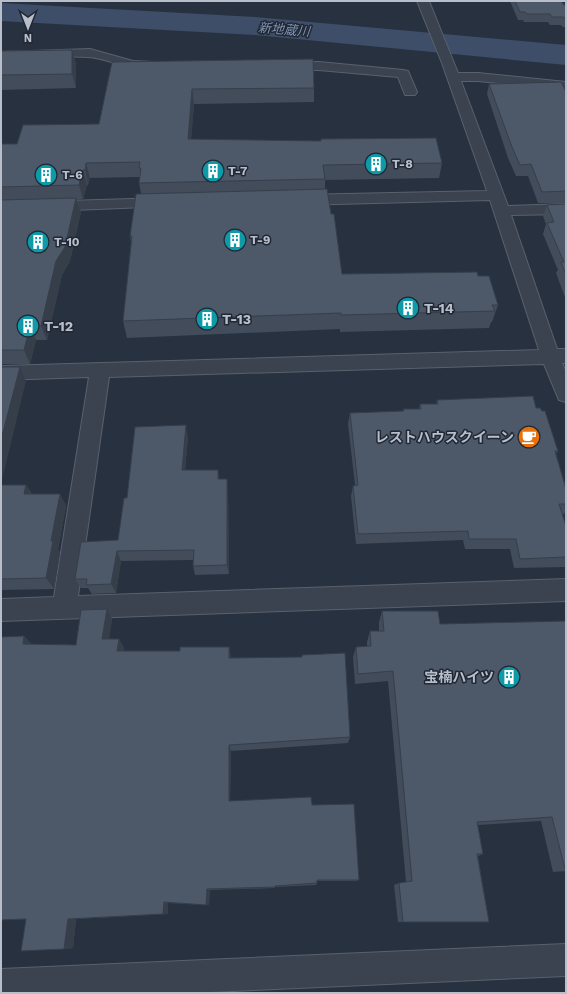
<svg xmlns="http://www.w3.org/2000/svg" width="567" height="994" viewBox="0 0 567 994" font-family="'Work Sans','Noto Sans JP',sans-serif">
  <style>
    .lines { fill: none; stroke-linecap: round; stroke-linejoin: round }
    .river { fill: #3e4d68; fill-rule: evenodd }
    .minor-casing { stroke: #59616d; stroke-width: 2 }
    .minor { fill: #3b4350; fill-rule: evenodd }
    .wall { fill: #424c5a }
    .shaded-wall { fill: #363e4a }
    .building { fill: #4d5869; stroke: #363e4a }
    .labels { text-anchor: middle; stroke-width: 3; stroke-linejoin: round; paint-order: stroke }
    .far-poi-label { font-size: 12px; font-weight: bold; fill: #b8beca; stroke: #202835; text-anchor: start }
    .far-water-label { font-size: 13px; font-style: italic; fill: #8193b1; stroke: #202835 }
    .poi-label { font-size: 14px; font-weight: bold; fill: #b8beca; stroke: #202835; text-anchor: start }
  </style>
  <rect width="100%" height="100%" fill="#273140"/>
  <g class="lines">
    <path class="river" d="M1 3 255 17 566 45V65L255 35 1 21Z"/>
    <g class="minor-casing">
      <g id="minor">
        <path d="M417 1H429L458 73H478L566 82V90L478 81H461L508 206 566 204V214L511 215 557 349H566V363H562L566 372V402L559 400 544 364 109 377 78 596 566 579V601L1 621V599L54 597 89 377 1 380V366L539 350 490 200 298 205 293 203 290 200 293 197 298 195 487 191 442 63Z"/>
        <path d="M90 49 133 61 154 62 156 65 154 68C129 74 111 58 88 57 59 55 30 59 1 60V52Z"/>
        <path d="M284 62H319L403 70 408 71 417 92 415 95H405L398 77 319 70 280 69 278 66 280 63Z"/>
        <path d="M164 198 170 200 172 203 170 206 1 213V203Z"/>
        <path d="M566 944V976L187 993H1V969Z"/>
      </g>
    </g>
    <use href="#minor" class="minor"/>
  </g>
  <g class="wall">
    <path d="M510 1H561L564 5H566V27H563L561 25H550L548 22H524L523 20H518Z"/>
    <path d="M72 50 76 64V88L1 90V51Z"/>
    <path d="M112 62 314 88V102L194 104 191 139 442 163 439 178 325 180V189L331 214 342 274 478 276 498 305 492 322H491L489 328 340 332V329L127 338 123 321 131 243 130 236 141 193 139 183 140 177 90 178 88 185H87L83 199 77 200 81 212 70 261 62 275 47 340H36L30 364H1V144H17L99 124Z"/>
    <path d="M489 84 566 92V203H538L528 176H516L508 158 487 94Z"/>
    <path d="M566 204V300L556 273 558 270 543 234 546 224 543 216 547 205Z"/>
    <path d="M437 400 536 408 558 451 556 454 566 489V511L563 515H562L566 526V567L514 568 510 549H465L463 540 356 544 351 496 353 486 355 485 348 424 350 413 403 411V409H419L420 404H436Z"/>
    <path d="M188 437 185 470H218L219 479 228 490 229 574 195 575 193 566V560L121 561 116 593 92 594 88 588H81L75 579 118 540 127 498Z"/>
    <path d="M1 485H26L32 494H60L66 506 58 550 60 552 54 589 1 590Z"/>
    <path d="M382 611 440 624 566 621V871L553 872 541 821 478 825 483 854 478 856 489 922H398L394 885 399 883 406 882 388 681 355 684 353 657 356 647 367 646V642L370 631H379V622Z"/>
    <path d="M112 619 109 639H119L124 648V651H180L229 647 231 658 350 737 348 743 231 751 230 801 312 805 359 880 356 881H317V883L316 885 275 887V888L210 890 209 905 168 903V914L76 919 73 948 64 949 26 920 32 644 76 645Z"/>
  </g>
  <g class="shaded-wall">
    <path d="M72 50 76 64V88L72 74Z"/>
    <path d="M192 89 194 104 190 154 188 139Z"/>
    <path d="M86 163 90 178 88 185 85 170Z"/>
    <path d="M83 170 87 185 83 199 79 185Z"/>
    <path d="M76 198 81 212 70 261 62 275 47 340 41 326 56 261Z"/>
    <path d="M30 326 36 340 30 364 24 350Z"/>
    <path d="M20 367 26 381 1 484V440Z"/>
    <path d="M186 425 188 437 184 481 182 470Z"/>
    <path d="M227 479 228 490 229 574 227 565Z"/>
    <path d="M26 485 33 497 24 494Z"/>
    <path d="M60 494 66 506 58 550 60 552 54 589 46 578 51 541Z"/>
    <path d="M117 551 121 561 116 593 111 584Z"/>
    <path d="M107 609 112 619 108 647 102 639Z"/>
    <path d="M24 636 32 644H23Z"/>
    <path d="M119 639 124 648 123 659 117 651Z"/>
    <path d="M229 647 231 656V667L229 658Z"/>
    <path d="M229 745 231 751 230 805 229 801Z"/>
    <path d="M207 889 210 890 209 905H206Z"/>
    <path d="M164 902 168 903V914H163Z"/>
    <path d="M68 919H76L73 948 64 949Z"/>
  </g>
  <g class="building">
    <path d="M515 1H561L564 5H566V19H565L564 17H552L550 14H527L525 12H520Z"/>
    <path d="M72 50V74L1 75V51Z"/>
    <path d="M313 59 314 88 192 89 188 139 321 141V139L436 138 442 163 323 165 325 179 139 183 141 168H139L140 162 86 163 85 170H83L79 185 1 187V144H17L23 125 99 124 112 62Z"/>
    <path d="M561 82 566 92V191L542 192 531 164 520 165 512 147 489 84Z"/>
    <path d="M327 189 331 214H334L342 274 477 272 478 276H489L498 305H492L495 311 341 315V313L123 321 132 236H130L136 194Z"/>
    <path d="M76 198 65 247 56 261 41 326H30L24 350H1V200Z"/>
    <path d="M566 204V275L561 262H564L547 223 554 222 547 205Z"/>
    <path d="M1 367H20L1 440Z"/>
    <path d="M533 396 536 408H540L542 411H545L558 451H555L566 489V504H559L566 526V557L520 559 516 539H469L468 531 358 534 353 486 358 485 350 413 404 411 403 409H421L420 404H438L437 400Z"/>
    <path d="M186 425 182 470H218V479H227V565L193 566 194 550 117 551 111 584 86 585 87 579H75L81 542 118 540 124 498H127L135 427Z"/>
    <path d="M1 485H26L24 494H60L51 541H53L46 578 1 579Z"/>
    <path d="M107 609 102 639H119L117 651H180V647H229V658L302 657V655L345 653 350 737 229 745V801L311 797 312 805 354 804 359 880H317V883L275 886V887L207 889 206 905 164 902 163 914 68 919 64 949 21 951 26 919 1 920V637L24 636 23 644 76 645 81 610Z"/>
    <path d="M382 611H438L440 624 566 621V869H565L552 817 477 822 483 854H477L489 922H403L399 883 412 881 393 671 358 674 356 647 371 646 370 631H384Z"/>
  </g>
  <defs>
    <g id="building-disc" transform="scale(1.15)"><circle r="9.5" fill="#0f9aa8" stroke="#202835"/><path d="M-4-6H4V6H1V3H-1V6H-4ZM-2.5-4.3h1.7v1.8h-1.7ZM.8-4.3h1.7v1.8H.8ZM-2.5-1h1.7V.8h-1.7ZM.8-1h1.7V.8H.8Z" fill="#fff"/></g>
    <g id="cafe-disc" transform="scale(1.15)"><circle r="9.5" fill="#e8710a" stroke="#202835"/><path d="M-5.5-4.5H6V0H3Q3 3.5 0 3.5H-2.5Q-5.5 3.5-5.5 0ZM3-3.2v2h1.7v-2ZM-6 4.5H4V6H-6Z" fill="#fff"/></g>
  </defs>
  <g fill-rule="evenodd">
    <use href="#building-disc" x="376" y="164"/>
    <use href="#building-disc" x="213" y="171"/>
    <use href="#building-disc" x="46" y="175"/>
    <use href="#building-disc" x="235" y="240"/>
    <use href="#building-disc" x="38" y="242"/>
    <use href="#building-disc" x="408" y="308"/>
    <use href="#building-disc" x="207" y="319"/>
    <use href="#building-disc" x="28" y="326"/>
    <use href="#cafe-disc" x="529" y="437"/>
    <use href="#building-disc" x="509" y="677"/>
  </g>
  <g class="labels">
    <g class="far-poi-label">
      <text x="392" y="168">T-8</text>
      <text x="228" y="175">T-7</text>
      <text x="62" y="179">T-6</text>
      <text x="250" y="244">T-9</text>
      <text x="54" y="246">T-10</text>
    </g>
    <g class="far-water-label">
      <text transform="translate(284 29) rotate(5)" y="5">新地蔵川</text>
    </g>
    <g class="poi-label">
      <text x="424" y="313">T-14</text>
      <text x="222" y="324">T-13</text>
      <text x="44" y="331">T-12</text>
      <text x="514" y="442" text-anchor="end">レストハウスクイーン</text>
      <text x="494" y="682" text-anchor="end">宝楠ハイツ</text>
    </g>
  </g>
  <rect width="567" height="994" fill="none" stroke="#b8beca" stroke-width="4"/>
  <g transform="translate(28 28) rotate(180)" stroke="#202835" stroke-width="3" paint-order="stroke">
  <path d="M0-3L7 15L0 10L-7 15Z" fill="#b8beca"/>
  <text y="-6" font-size="11" font-weight="bold" text-anchor="middle" fill="#b8beca">N</text>
  </g>
</svg>
